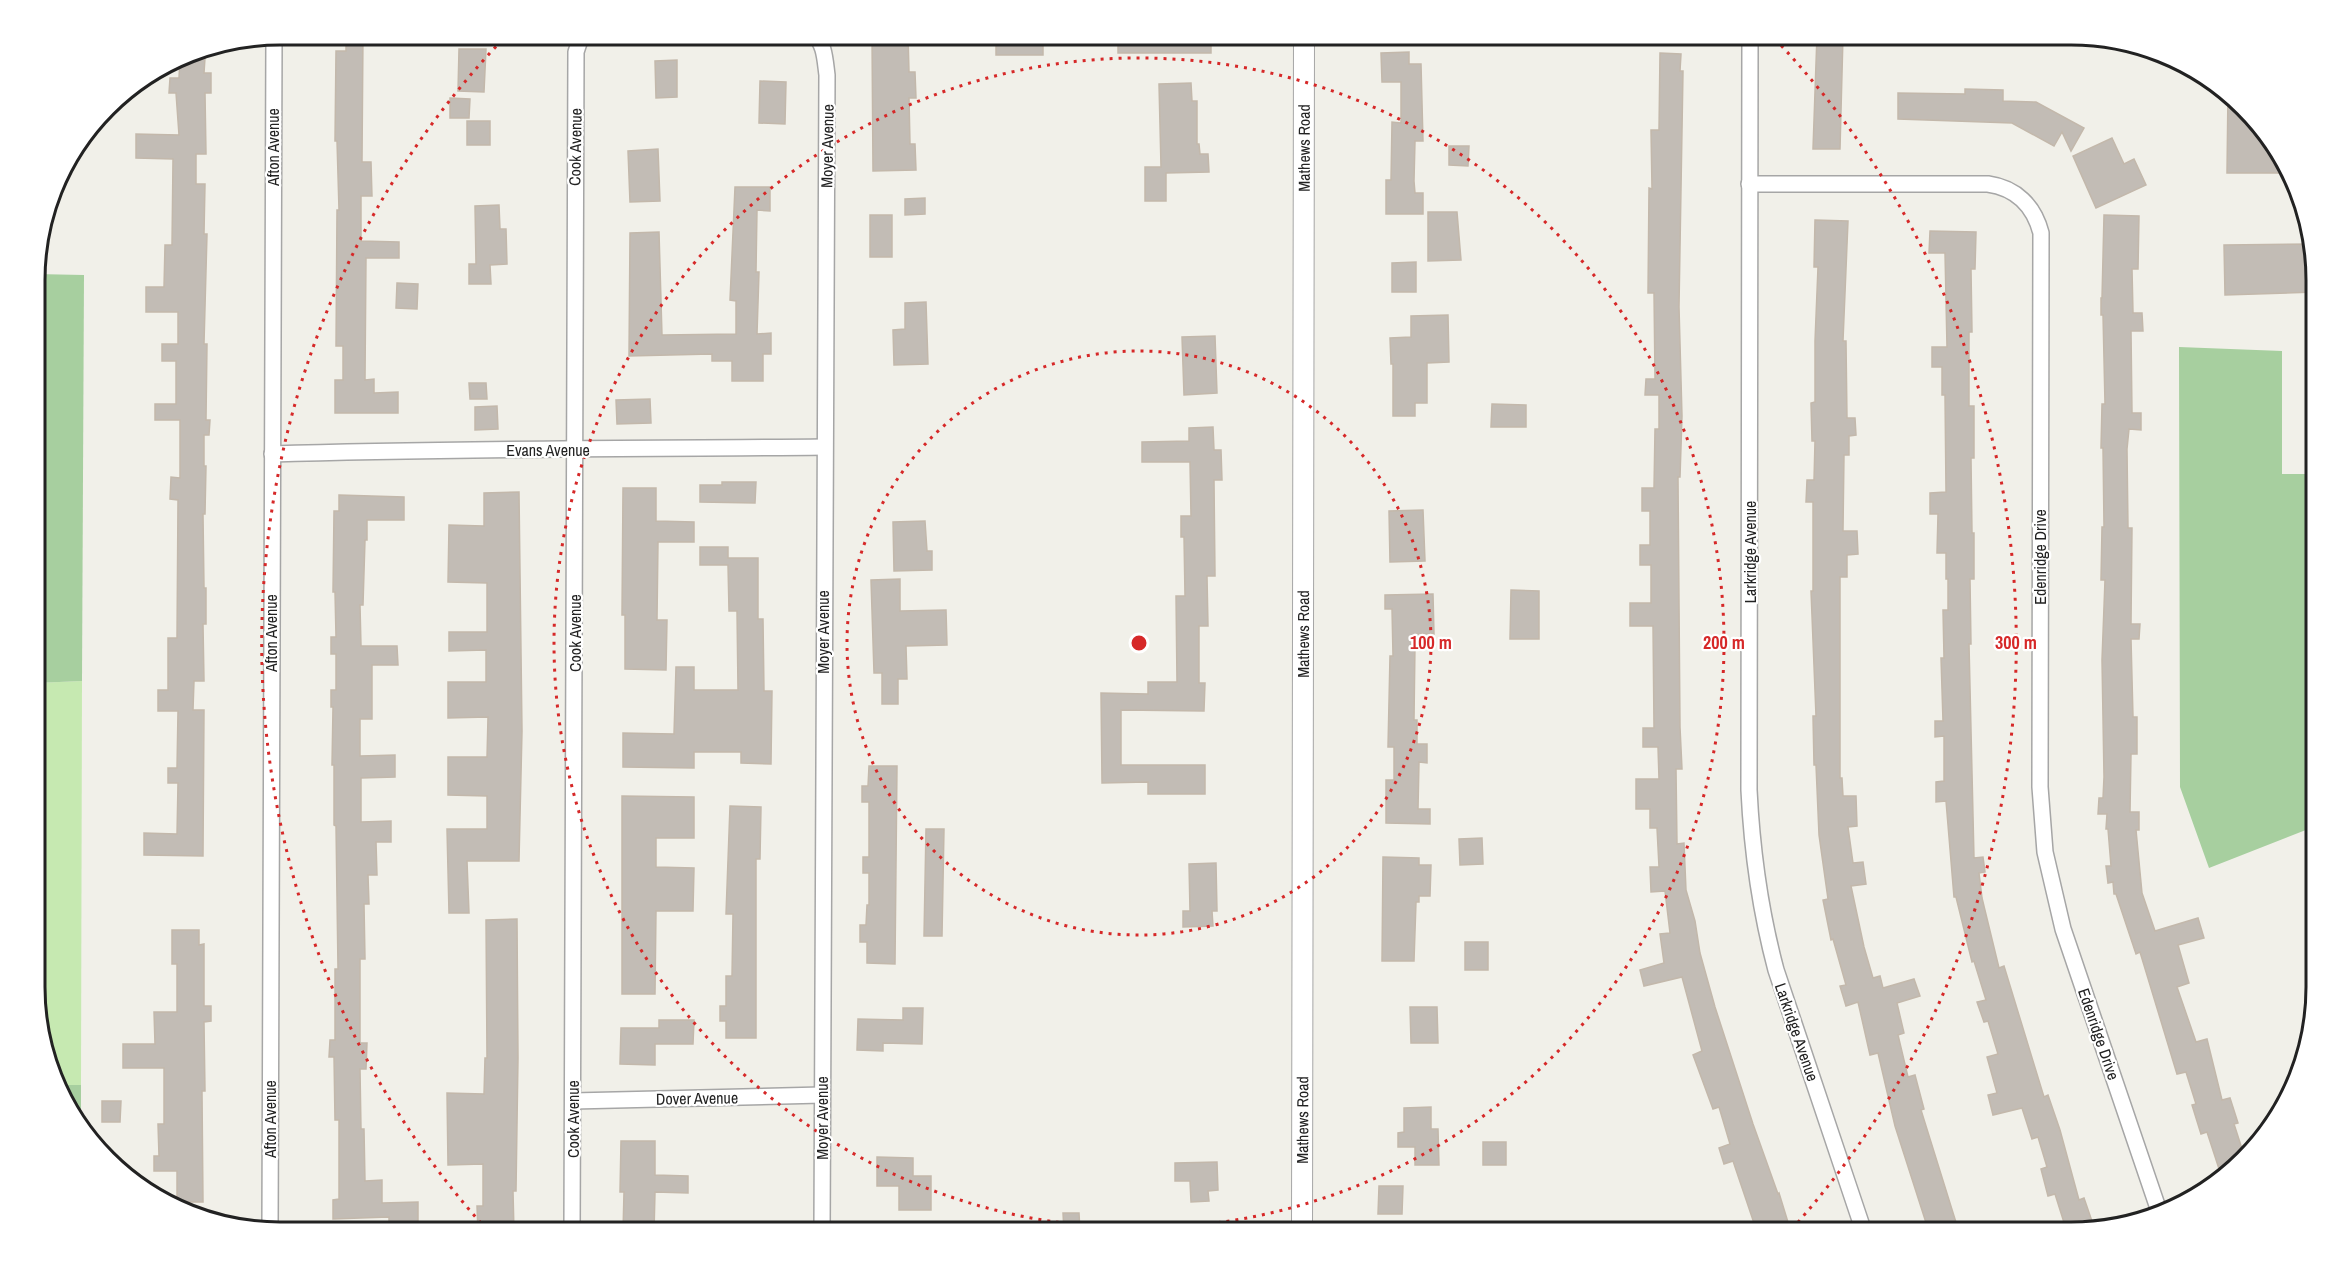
<svg xmlns="http://www.w3.org/2000/svg" width="2351" height="1267" viewBox="0 0 2351 1267" font-family="'Archivo Narrow',sans-serif">
  <style>
    .grass { fill: #c6e9b1 }
    .forest { fill: #a7cf9f }
    .building { fill: #c2bcb5; stroke: #c3b8ab; stroke-width: 1.5 }
    .lines { fill: none; stroke-linecap: round; stroke-linejoin: round }
    .minor-casing { stroke: #a6a6a6; stroke-width: 18 }
    .tertiary-casing { stroke: #a6a6a6; stroke-width: 22 }
    .minor { stroke: #fff; stroke-width: 15 }
    .tertiary { stroke: #fff; stroke-width: 20 }
    .ring { fill: none; stroke: #d62828; stroke-width: 3; stroke-dasharray: 3 6 }
    .labels { text-anchor: middle; stroke-width: 4.5; stroke-linejoin: round; paint-order: stroke }
    .street-label { font-size: 16px; fill: #222; stroke: #fff }
    .rim { fill: none; stroke: #222; stroke-width: 3 }
    .centre { fill: #d62828; stroke: #fff; stroke-width: 3 }
    .ring-label { font-size: 18px; text-anchor: middle; font-weight: bold; fill: #d62828; stroke: #fff; stroke-width: 4.5; stroke-linejoin: round; paint-order: stroke }
  </style>
  <rect width="100%" height="100%" fill="#f1f0e9"/>
  <path class="grass" d="M82 681 81 1085H62L37 1019 36 683Z"/>
  <g class="forest">
    <path d="M35 274 84 275 82 681 36 683Z"/>
    <path d="M2179 347 2282 351V474H2315L2316 826 2209 868 2180 787Z"/>
    <path d="M62 1085H81V1129L76 1123Z"/>
  </g>
  <g class="building">
    <path d="M346 34H363L362 162H371L372 196H361V241L399 242V258H366L365 380 374 379V393L398 392V413H335V380H343V346H336L337 210H339L337 141H335L336 51H346Z"/>
    <rect x="996" y="34" width="47" height="21"/>
    <rect x="1118" y="34" width="93" height="19"/>
    <path d="M908 35 909 72H915L916 98H909L910 144H915L916 170 873 171 872 36Z"/>
    <path d="M1817 35 1843 36 1840 149H1813Z"/>
    <path d="M459 49H486L484 92 458 91Z"/>
    <path d="M1409 52V64H1421L1423 141H1415L1414 181 1415 193H1423V214H1386V180H1391L1392 122 1401 123V82H1382L1381 53Z"/>
    <path d="M1660 53 1681 54 1680 71H1683L1679 307 1682 416 1680 477H1678L1680 727 1682 769H1676L1677 844 1684 843 1686 890 1695 921 1700 953 1715 1007 1753 1124 1778 1194 1779 1193 1791 1232H1757L1733 1161 1724 1164 1719 1148 1730 1144 1719 1107 1713 1109 1693 1055 1702 1051 1682 977 1644 986 1640 970 1664 963 1660 934 1670 933 1665 891 1651 892 1650 867H1659L1657 828H1650V809H1636V779H1659L1658 747H1643V728H1654L1653 626H1630V603H1651V565H1640V545H1650V511H1642V488H1654L1655 429H1659V395H1645L1646 379H1655L1654 293H1648L1649 188 1652 189 1651 130H1659Z"/>
    <path d="M180 58H205L204 73H211V93H205L206 154H196V184H205L204 234H207L204 344H207L206 420H210L209 435H204V466H206L205 514H203L204 588H206V624H203L204 681H194L193 710H204L203 856 144 855V833L177 834 178 783H168V768H177L178 711H158V690H168V638H177L178 500 170 499 171 477 180 478V420H155V404H176V361H162V344H178V312H146V287H164L165 245H172L173 159 136 158V134L179 135 176 93H169L170 78H179Z"/>
    <path d="M677 60V97L656 98 655 61Z"/>
    <path d="M760 81 786 82 785 124 759 123Z"/>
    <path d="M1191 83 1192 101H1197V144H1199L1200 154H1208L1209 172 1166 173V201H1145V167H1161L1159 84Z"/>
    <path d="M1965 89 2003 90V101L2036 102 2084 128 2071 151 2062 132 2054 146 2012 123 1898 119V93L1965 94Z"/>
    <path d="M2228 92 2275 144 2282 163V173H2227Z"/>
    <path d="M450 98 470 99 469 118H450Z"/>
    <rect x="467" y="121" width="23" height="24"/>
    <path d="M2112 138 2124 164 2134 159 2146 185 2096 208 2073 156Z"/>
    <path d="M1449 146H1469L1468 166 1449 165Z"/>
    <path d="M658 149 660 201 630 202 628 151Z"/>
    <path d="M735 187H770V211L757 210 756 272H759L757 334 771 333V354H763V381H732V361H712V354L629 356 630 233 659 232 662 335 736 334V301L730 300Z"/>
    <path d="M925 198V214L905 215V199Z"/>
    <path d="M499 205 500 229H506L507 264 490 265 491 284H469V264H476L475 206Z"/>
    <path d="M1428 212H1457L1461 260 1428 261Z"/>
    <rect x="870" y="215" width="22" height="42"/>
    <path d="M2104 215 2139 216 2138 269H2132L2133 313H2142L2143 331H2131L2132 413H2141V430L2129 429 2127 449 2128 528H2132L2131 624H2140L2139 639H2131L2133 717H2137V754H2131L2130 812H2139V830H2136L2142 893 2155 931 2198 918 2204 938 2178 945 2189 983 2177 987 2196 1042 2207 1039 2222 1100 2230 1098 2238 1123 2234 1124 2245 1158 2222 1178 2207 1132 2201 1134 2192 1105 2196 1104 2186 1072 2177 1074 2140 952 2136 954 2116 894H2114L2113 882 2108 883 2106 866H2111L2108 829H2106L2107 814H2098L2099 798H2103L2104 777 2102 660 2105 580H2101L2102 527H2104L2103 448H2101L2102 404H2105L2103 315H2101V298H2102Z"/>
    <path d="M1815 220 1848 221 1843 341H1846L1847 418H1855L1856 435 1849 436V455H1844L1843 531H1857L1858 554 1847 555V577H1840V778H1842L1843 796H1856L1857 826 1848 827 1853 863 1863 862 1866 884 1851 886 1864 947 1873 978 1880 976 1883 988 1914 979 1920 996 1897 1003 1904 1033 1898 1035 1908 1077 1915 1075 1924 1109 1921 1110 1959 1232H1929L1895 1126 1878 1053 1870 1055 1858 1002 1846 1006 1840 986 1846 985 1833 939 1831 940 1823 900 1828 899 1819 835 1816 765H1814L1813 716H1816L1811 591H1813V502H1806L1807 480H1814L1815 441H1812L1811 403 1815 402V341L1818 267H1814Z"/>
    <path d="M1930 231 1976 232 1975 269H1971L1972 332H1969V406H1974V458H1971L1972 533H1974V579H1970L1971 644H1969L1974 858 1983 857 1985 872 1979 873 1982 898 1999 968 2004 966 2044 1097 2048 1095 2060 1130 2079 1200 2084 1198 2095 1230 2086 1232H2067L2055 1194 2048 1196 2041 1169 2047 1167 2038 1137 2032 1139 2022 1108 1993 1115 1988 1095 1997 1093 1987 1057 1998 1054 1988 1021 1984 1022 1977 1002 1986 1000 1974 961 1972 962 1956 897H1954L1946 801 1936 802V782L1944 781V736L1935 737V721H1943L1941 658H1944L1943 610H1948V579H1946V553H1937L1938 514H1930V493L1946 492 1945 395H1942V367H1932V347H1947L1945 253H1929Z"/>
    <path d="M2313 244 2315 292 2225 295 2224 245Z"/>
    <path d="M1416 262V292H1392V263Z"/>
    <path d="M397 283 418 284 417 309 396 308Z"/>
    <path d="M926 302 928 364 894 365 893 330 905 329V303Z"/>
    <path d="M1448 315 1449 362 1427 363V403H1415V416H1393V364H1391L1390 338 1411 337V316Z"/>
    <path d="M1215 336 1217 393 1184 395 1182 337Z"/>
    <path d="M469 383H486L487 399H470Z"/>
    <path d="M650 399 651 423 617 424 616 400Z"/>
    <path d="M1492 404 1526 405V427H1491Z"/>
    <path d="M497 406 498 429 475 430V407Z"/>
    <path d="M1213 427 1214 450H1221L1222 480H1214L1215 576H1207L1208 626H1199V683H1205L1204 711 1121 710V765H1205V794H1148V782L1102 783 1101 693 1148 694V682H1177L1176 596H1185L1184 537H1181V516H1191L1190 462H1142V442L1189 441V428Z"/>
    <path d="M722 482H756L755 503 700 502V485H722Z"/>
    <path d="M623 488H656V521L694 522V542H658L657 620H667L666 670 625 669V615H622Z"/>
    <path d="M519 492 522 731 519 861H467L469 913H449L447 829H487V796L448 795V757H487L488 717 448 718V682H486V650L449 651V632H487V583L448 582 449 525 484 526V493Z"/>
    <path d="M339 495 404 497V520H367V540H365L363 605H360L361 646H397L398 665H372V719H360V756L395 755V777L361 778V822L391 821V842H376L377 875H368L369 904H364L365 959H360V1043H367L366 1069H360L361 1129H364L365 1181 382 1180V1203L418 1202V1227H389V1217L333 1219V1200L339 1199V1120H335L334 1057H329L330 1040H335V969H338L336 826 334 825V765H332L333 707H331V690H336V654H331V637H336L335 592H333L334 511H339Z"/>
    <path d="M1423 510 1425 561 1390 562 1389 511Z"/>
    <path d="M925 521 927 551H932V570L894 571 893 522Z"/>
    <path d="M700 547H728V558H758V619H763L764 691H772L771 764 741 763V752H694V768L623 767V733L674 734 676 667H694V690H738L737 611H729L728 565H700Z"/>
    <path d="M900 579V611L946 610 947 645 906 646 907 679H898V704H882V673H874L871 580Z"/>
    <path d="M1511 590 1539 591V639H1510Z"/>
    <path d="M1433 594 1434 634H1418V645H1415L1414 720H1417V744H1427V763L1419 762 1418 809H1430V824L1386 823V780H1394V747H1388L1390 656H1393L1392 609H1385V595Z"/>
    <path d="M869 766H897L895 964 867 963V942H860V925H866L867 905H869V873H863V857H869V802H862V786H868Z"/>
    <path d="M622 796 694 797V838H656V867L694 868 693 911H656L655 994H622Z"/>
    <path d="M730 806 761 807 760 859H756V1038H726V1021H720V1006H726V976H732L733 914H726Z"/>
    <path d="M926 829H944L942 936H924Z"/>
    <path d="M1482 838 1483 864 1460 865 1459 839Z"/>
    <path d="M1383 857 1419 858V865H1431L1430 896H1419V902H1416L1414 961H1382Z"/>
    <path d="M1216 863 1217 911H1212L1213 926 1183 927V911H1190L1189 864Z"/>
    <path d="M517 919 518 1058 516 1191H513L514 1232H478L477 1206H483V1164L448 1165 447 1093 484 1094 485 1058H487L486 920Z"/>
    <path d="M172 930H199V945L204 944V1006H211V1021L204 1022 205 1091H202L203 1202H177V1171H154V1156H159L158 1124H164V1068H123V1044H155L154 1012H177V964H172Z"/>
    <rect x="1465" y="942" width="23" height="28"/>
    <path d="M1410 1007H1437L1438 1043H1411Z"/>
    <path d="M903 1008H923L922 1044 883 1043V1051L857 1050 858 1019 903 1020Z"/>
    <path d="M659 1020H694L693 1044H655V1065L620 1064 621 1028H659Z"/>
    <path d="M102 1101H121L120 1122H102Z"/>
    <path d="M1431 1107V1129H1438L1439 1165H1415V1147H1398V1133L1404 1132V1108Z"/>
    <path d="M621 1141H655V1175L688 1176V1193L655 1192 654 1232H623L624 1192H620Z"/>
    <rect x="1483" y="1142" width="23" height="23"/>
    <path d="M877 1157 913 1158V1176H931V1210H899V1186H877Z"/>
    <path d="M1217 1162 1218 1190 1208 1191 1209 1201 1191 1202 1190 1181H1175V1163Z"/>
    <path d="M1379 1186H1403L1402 1214H1378Z"/>
    <path d="M1063 1213H1079L1080 1232H1064Z"/>
  </g>
  <g class="lines">
    <g class="minor-casing">
      <g id="minor">
        <path d="M813 34C825 43 825 61 827 75L822 1232"/>
        <path d="M1750 34 1749 790C1752 852 1760 910 1776 970L1864 1232"/>
        <path d="M1749 184H1988C2016 188 2034 206 2041 233L2040 787 2045 852 2063 929 2160 1214"/>
        <path d="M272 454C456 448 640 449 824 447"/>
        <path d="M573 1101 822 1095"/>
        <path d="M270 1230 274 36"/>
        <path d="M572 1232 576 52 582 34"/>
      </g>
    </g>
    <g class="tertiary-casing">
      <g id="tertiary">
        <path id="s1" d="M1302 1232 1304 34"/>
      </g>
    </g>
    <use href="#minor" class="minor"/>
    <use href="#tertiary" class="tertiary"/>
  </g>
  <g class="ring">
    <circle cx="1139" cy="643" r="292"/>
    <circle cx="1139" cy="643" r="585"/>
    <path d="M487 1230A877 877 0 0 1 503 39M1775 39A877 877 0 0 1 1791 1230"/>
  </g>
  <g class="labels">
    <g class="street-label">
      <text transform="translate(827 146) rotate(-89)" y="6">Moyer Avenue</text>
      <text transform="translate(273 147) rotate(-90)" y="6">Afton Avenue</text>
      <text transform="translate(575 147) rotate(-89)" y="6">Cook Avenue</text>
      <text dy="6" stroke="none"><textPath href="#s1" startOffset="1084">Mathews Road</textPath></text>
      <text x="548" y="456">Evans Avenue</text>
      <text transform="translate(1750 552) rotate(-90)" y="6">Larkridge Avenue</text>
      <text transform="translate(2040 557) rotate(-90)" y="6">Edenridge Drive</text>
      <text transform="translate(823 632) rotate(-90)" y="6">Moyer Avenue</text>
      <text transform="translate(271 633) rotate(-90)" y="6">Afton Avenue</text>
      <text transform="translate(575 633) rotate(-90)" y="6">Cook Avenue</text>
      <text dy="6" stroke="none"><textPath href="#s1" startOffset="598">Mathews Road</textPath></text>
      <text transform="translate(1797 1032) rotate(71)" y="6">Larkridge Avenue</text>
      <text transform="translate(2099 1034) rotate(71)" y="6">Edenridge Drive</text>
      <text transform="translate(697 1098) rotate(-1)" y="6">Dover Avenue</text>
      <text transform="translate(822 1118) rotate(-90)" y="6">Moyer Avenue</text>
      <text transform="translate(270 1119) rotate(-90)" y="6">Afton Avenue</text>
      <text transform="translate(573 1119) rotate(-90)" y="6">Cook Avenue</text>
      <text dy="6" stroke="none"><textPath href="#s1" startOffset="112">Mathews Road</textPath></text>
    </g>
  </g>
  <path d="M0 0H2351V1267H0ZM280 45H2071A235 235 0 0 1 2306 280V987A235 235 0 0 1 2071 1222H280A235 235 0 0 1 45 987V280A235 235 0 0 1 280 45Z" fill="#fff" fill-rule="evenodd"/>
  <path class="rim" d="M280 45H2071A235 235 0 0 1 2306 280V987A235 235 0 0 1 2071 1222H280A235 235 0 0 1 45 987V280A235 235 0 0 1 280 45Z"/>
  <circle cx="1139" cy="643" r="9" class="centre"/>
  <g class="ring-label">
    <text x="1431" y="649">100 m</text>
    <text x="1724" y="649">200 m</text>
    <text x="2016" y="649">300 m</text>
  </g>
</svg>
